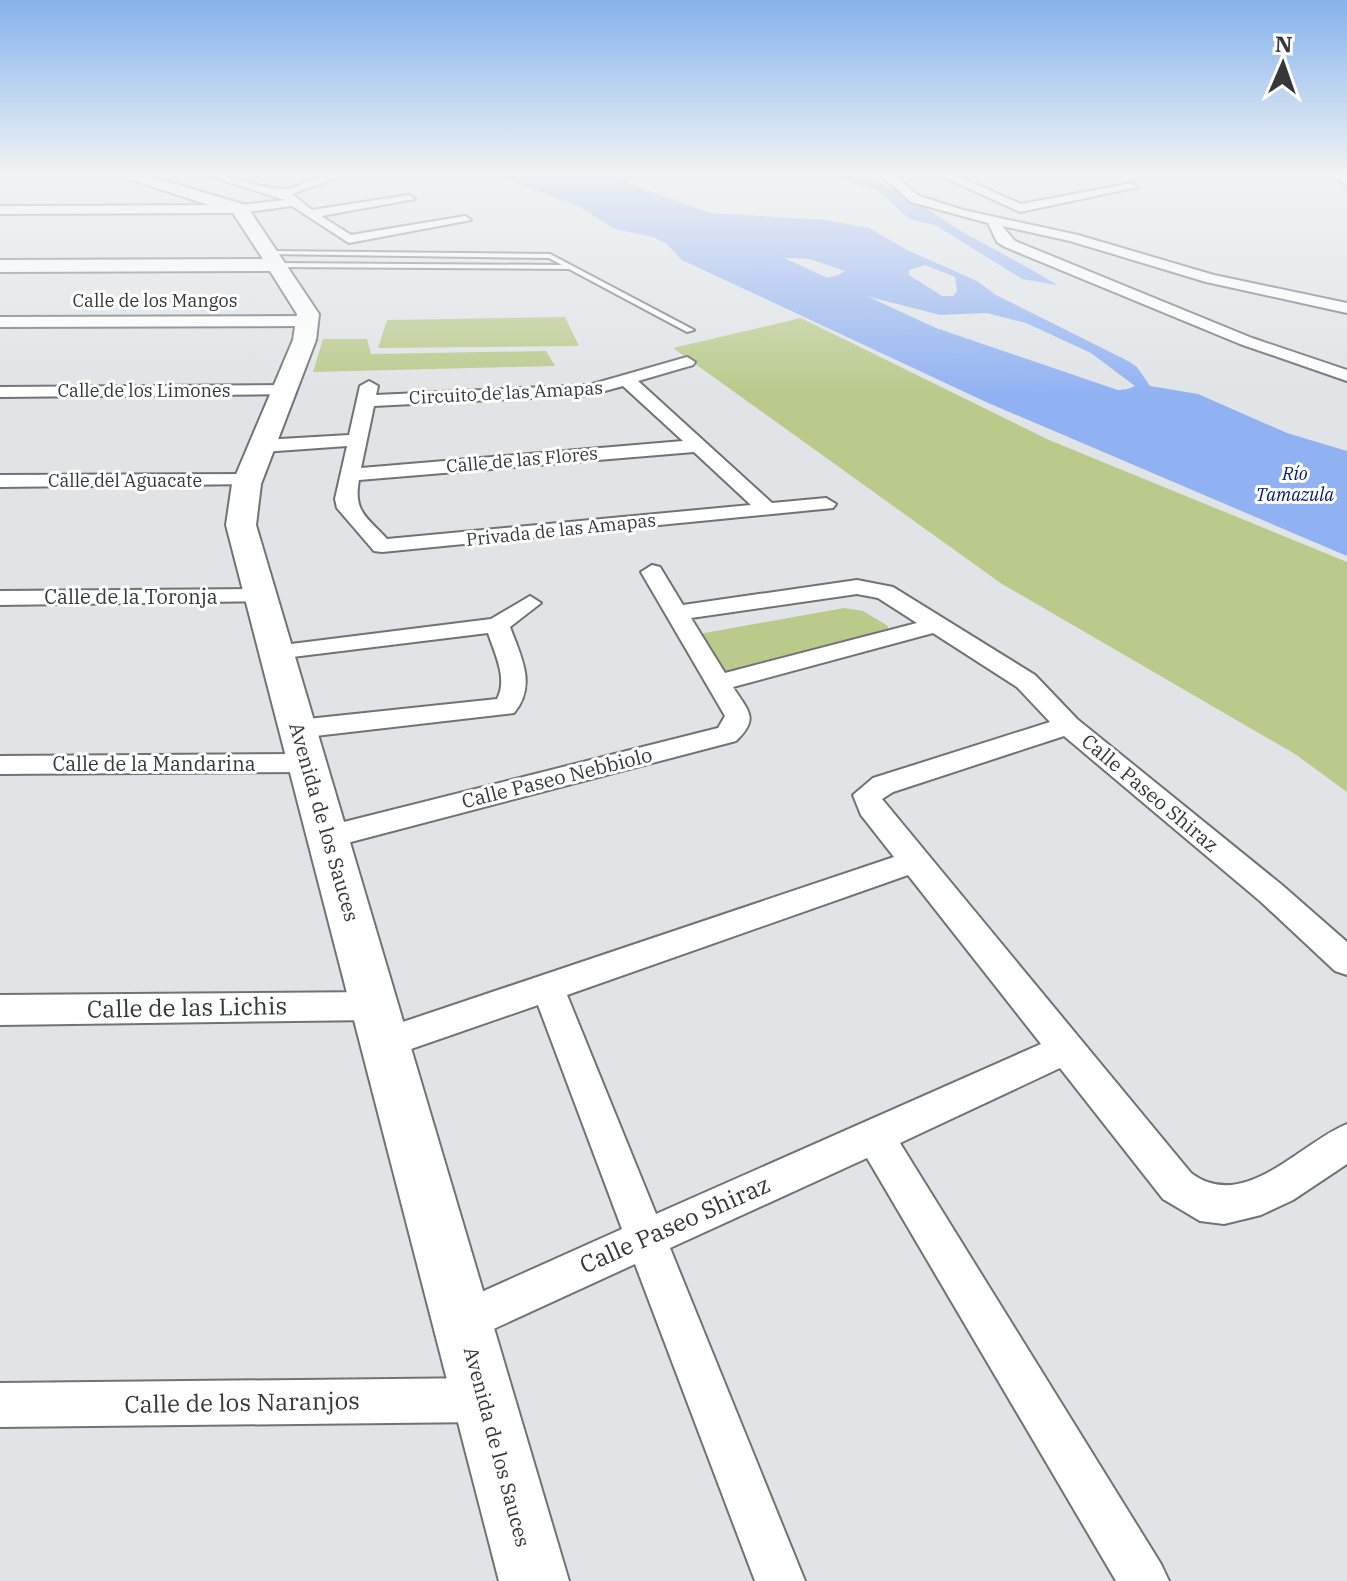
<svg xmlns="http://www.w3.org/2000/svg" width="1347" height="1581" viewBox="0 0 1347 1581" font-family="'IBM Plex Serif',serif">
  <style>
    .green { fill: #b9ca8b }
    .water { fill: #91b2f2; fill-rule: evenodd }
    .lines { fill: none; stroke-linecap: round; stroke-linejoin: round }
    .river { fill: #91b2f2; fill-rule: evenodd }
    .lane-casing { stroke: #707376; stroke-width: 4 }
    .street-casing { stroke: #707376; stroke-width: 4 }
    .secondary-casing { stroke: #707376; stroke-width: 4 }
    .lane { fill: #fff; fill-rule: evenodd }
    .street { fill: #fff; fill-rule: evenodd }
    .secondary { fill: #fff; fill-rule: evenodd }
    .labels { text-anchor: middle; stroke-width: 6; stroke-linejoin: round; paint-order: stroke }
    .far-street-label { font-size: 18px; fill: #363739; stroke: #fff }
    .far-water-label { font-size: 18px; font-style: italic; fill: #001973; stroke: #fff }
    .street-label { font-size: 20px; fill: #363739; stroke: #fff }
    .near-street-label { font-size: 24px; fill: #363739; stroke: #fff }
  </style>
  <rect width="100%" height="100%" fill="#e0e4e7"/>
  <g class="green">
    <path d="M565 317 579 346 378 348 387 320Z"/>
    <path d="M801 318 1049 440 1347 562V792L1295 754 1002 584 673 348Z"/>
    <path d="M323 339H367L371 354 546 351 555 366 313 372Z"/>
    <path d="M844 608 863 611 888 626 887 633 729 681 699 634Z"/>
  </g>
  <g class="water">
    <path d="M486 172H604L628 178 629 184 711 213 825 220 869 228 907 250 977 281 996 295 1128 361 1137 367 1150 386 1198 394 1287 433 1347 451V556L986 402 682 260 667 244 653 237 615 229 576 205ZM730 247 768 257 810 259 845 271C818 291 748 264 721 248ZM925 265 955 277 957 291 953 296H942L909 275V270ZM862 295 940 315 987 313 1026 323 1091 353 1135 386C1089 410 903 331 861 300Z"/>
    <path d="M817 172C889 172 917 206 975 239 1003 254 1030 268 1057 285L1022 279 935 225 909 219 878 190Z"/>
  </g>
  <g class="lines">
    <path class="river" d="M556 172H590L615 180 936 328 1147 400 1152 407 1147 414 1135 417 1123 414 914 340Z"/>
    <g class="lane-casing">
      <path id="lane" d="M269 251 550 254 694 330 687 332 569 269 277 267 274 265 277 263 562 265 549 258 267 254Z"/>
    </g>
    <g class="street-casing">
      <g id="street">
        <path d="M197 172C226 172 253 188 282 189 302 189 321 172 342 172L341 176 292 194 312 210 409 195 415 199 321 216 351 235 465 216 471 220 349 243 292 206 240 213 0 214V206L240 205 285 200Z"/>
        <path d="M878 172H890L919 196 963 210 1078 235 1214 275 1347 303V313L1206 282 1070 241 1002 226 1015 241 1252 338 1347 370V381L1240 344 1005 247 997 242 988 223 911 202Z"/>
        <path d="M933 172H948L1021 204 1132 183 1138 187 1020 212Z"/>
        <path d="M1324 172H1338L1347 177V185Z"/>
        <path d="M0 317 310 316 318 321 310 326 0 327Z"/>
        <path d="M687 357 695 362 693 365 638 381 772 503 826 498 836 504 833 508 382 552 374 551 337 508 335 499 347 446 263 452 254 446 263 440 349 435 360 386 369 381 378 386 376 395 589 385ZM623 386 683 441 361 468 374 406 590 395ZM694 452 751 505 387 539C367 517 353 512 359 480Z"/>
        <path d="M288 385 294 386V394L0 397V387Z"/>
        <path d="M249 474 259 480 256 484 0 487V475Z"/>
        <path d="M652 565 660 567 683 605 857 580 893 587 1035 675 1077 719 1282 885 1347 942V975L1335 971 1260 901 1064 736 893 792 882 799 1191 1173C1244 1213 1300 1143 1347 1124V1164L1293 1200 1261 1215 1224 1224 1200 1221 1163 1199 1060 1068 900 1143 1161 1564 1169 1581H1116L867 1158 670 1248 805 1581H755L635 1264 463 1343 448 1337 442 1322 448 1307 622 1229 538 1005 385 1058 373 1054 368 1043 373 1032 894 857 861 815 853 795 873 778 1050 722 1017 687 933 633 733 687C748 711 760 718 736 741L328 848 318 845 313 837 318 829 328 826 718 728 725 716 641 572ZM857 594 878 598 917 623 725 673 691 618ZM908 875 1041 1044 656 1214 567 995Z"/>
        <path d="M262 589 270 591 273 596 270 601 0 605V591Z"/>
        <path d="M530 596 541 603 510 627C521 657 537 685 514 713L298 738 289 735 285 729 289 723 298 720 497 699C508 679 495 654 488 633L276 659 264 652 267 647 491 619Z"/>
        <path d="M308 754 318 756 322 763 318 770 308 772 0 774V756Z"/>
        <path d="M375 992 387 996 392 1006 387 1016 375 1020 0 1025V995Z"/>
        <path d="M484 1378 500 1384 506 1400 500 1416 484 1422 0 1427V1383Z"/>
      </g>
    </g>
    <g class="secondary-casing">
      <path id="secondary" d="M108 172H135L246 205 319 314 316 340 261 484 256 525 569 1581H499L226 525 232 484 293 340 297 314 270 271 0 272V260L263 259 233 213Z"/>
    </g>
    <use href="#lane" class="lane"/>
    <use href="#street" class="street"/>
    <use href="#secondary" class="secondary"/>
  </g>
  <linearGradient id="sky" x2="0" y2="1"><stop stop-color="#85b3ec"/><stop offset="0.44" stop-color="#f1f3f4"/><stop offset="1" stop-color="#f1f3f4" stop-opacity="0"/></linearGradient>
  <rect width="1347" height="394" fill="url(#sky)"/>
  <g class="labels">
    <g class="far-street-label">
      <text x="155" y="307">Calle de los Mangos</text>
      <text x="144" y="397">Calle de los Limones</text>
      <text transform="translate(506 393) rotate(-3)" y="6">Circuito de las Amapas</text>
      <text transform="translate(522 460) rotate(-5)" y="6">Calle de las Flores</text>
      <text x="125" y="487">Calle del Aguacate</text>
      <text transform="translate(561 530) rotate(-6)" y="6">Privada de las Amapas</text>
    </g>
    <g class="far-water-label">
      <text x="1295" y="480">Río<tspan x="1295" dy="21">Tamazula</tspan></text>
    </g>
    <g class="street-label">
      <text x="131" y="604">Calle de la Toronja</text>
      <text x="154" y="771">Calle de la Mandarina</text>
      <text transform="translate(557 778) rotate(-14)" y="7">Calle Paseo Nebbiolo</text>
      <text transform="translate(1150 793) rotate(40)" y="7">Calle Paseo Shiraz</text>
      <text transform="translate(324 822) rotate(74)" y="7">Avenida de los Sauces</text>
      <text transform="translate(497 1447) rotate(75)" y="7">Avenida de los Sauces</text>
    </g>
    <g class="near-street-label">
      <text transform="translate(187 1008) rotate(-1)" y="8">Calle de las Lichis</text>
      <text transform="translate(675 1225) rotate(-24)" y="8">Calle Paseo Shiraz</text>
      <text transform="translate(242 1403) rotate(-1)" y="8">Calle de los Naranjos</text>
    </g>
  </g>
  <g transform="translate(1283 64) rotate(2)" stroke="#ffffff" stroke-width="6" paint-order="stroke">
  <path d="M0-6L14 30L0 20L-14 30Z" fill="#363739"/>
  <text y="-12" font-size="22" font-weight="bold" text-anchor="middle" fill="#363739">N</text>
  </g>
</svg>
